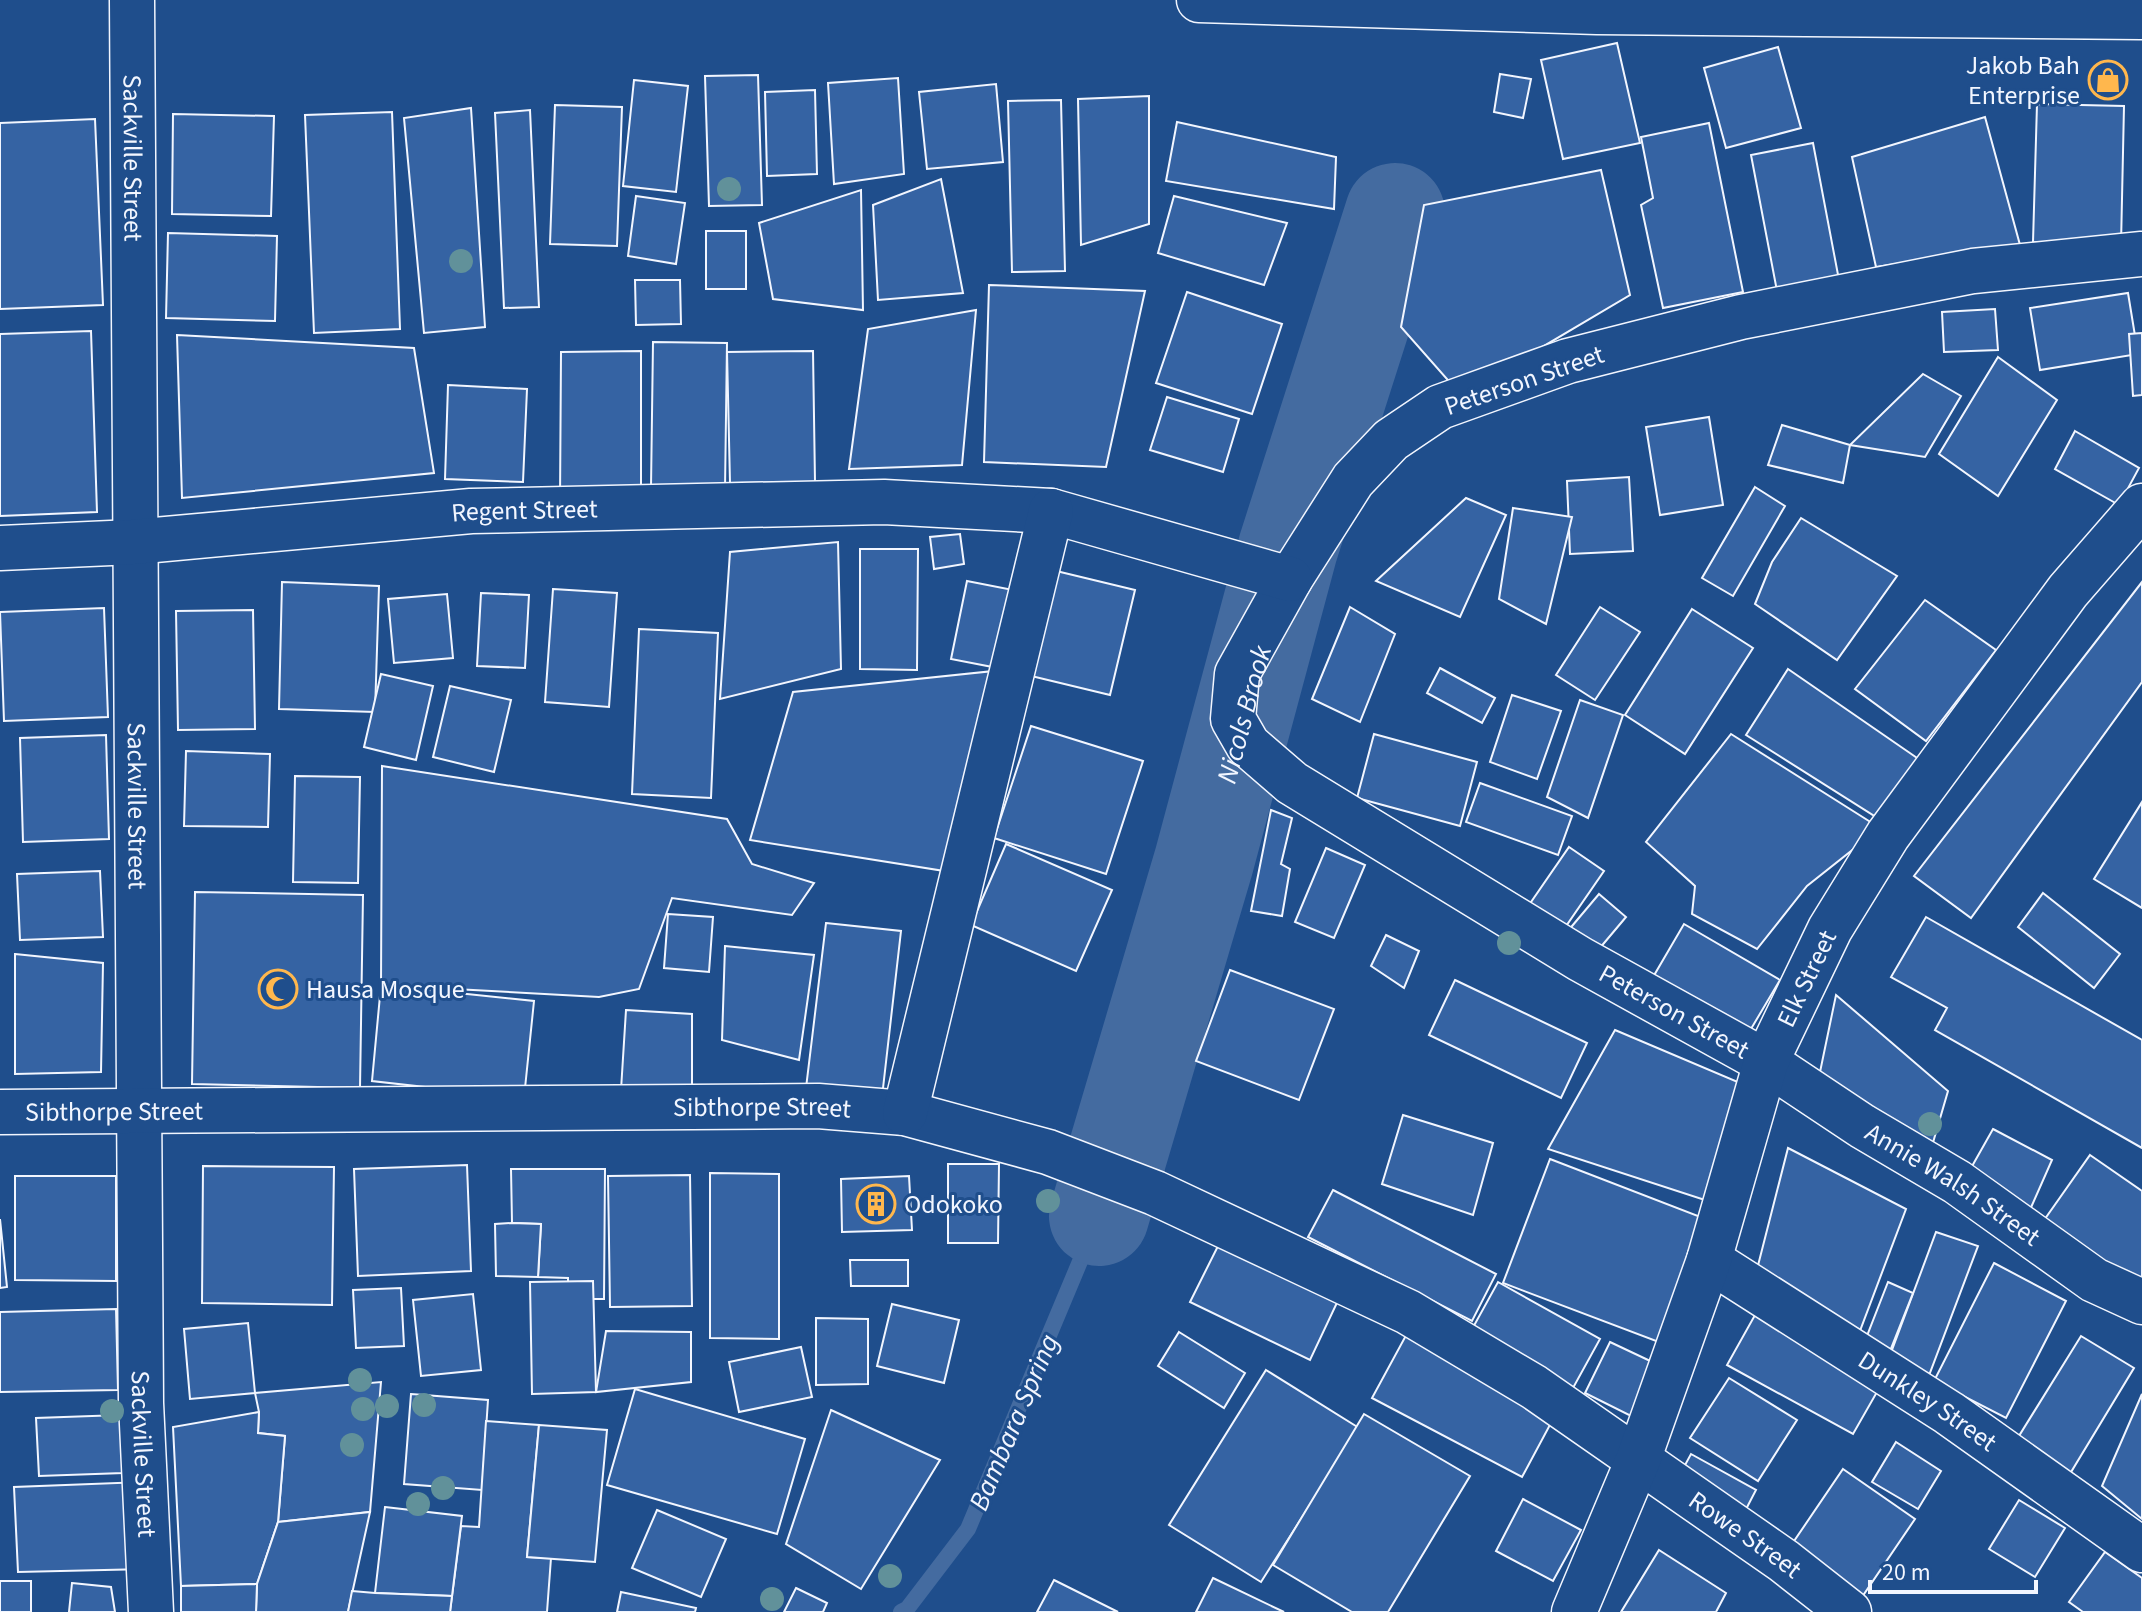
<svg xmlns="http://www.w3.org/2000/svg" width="2142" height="1612" viewBox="0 0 2142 1612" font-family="'Source Sans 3',sans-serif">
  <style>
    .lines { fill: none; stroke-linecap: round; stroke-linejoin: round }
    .stream { stroke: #446ba0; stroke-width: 16 }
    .river { stroke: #446ba0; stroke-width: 100 }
    .building { fill: #3563a3; stroke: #f2f6ff; stroke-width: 2 }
    .minor-casing { stroke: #f2f6ff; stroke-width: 47 }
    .secondary-casing { stroke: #f2f6ff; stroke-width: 47 }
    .minor { stroke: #1f4e8c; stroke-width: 44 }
    .secondary { stroke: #1f4e8c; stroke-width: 44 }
    .tree { fill: #61919a }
    .labels { text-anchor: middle; stroke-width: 6; stroke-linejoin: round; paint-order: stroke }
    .poi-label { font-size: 26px; fill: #f2f6ff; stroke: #1f4e8c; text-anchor: start }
    .street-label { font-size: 26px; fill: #f2f6ff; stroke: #1f4e8c }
    .water-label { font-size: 28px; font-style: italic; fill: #f2f6ff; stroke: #1f4e8c }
  </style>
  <rect width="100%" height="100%" fill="#1f4e8c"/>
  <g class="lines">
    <path class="stream" d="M901 1612 907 1609 968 1529 1099 1216"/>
    <path class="river" id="s1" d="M1099 1216 1204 861 1288 548 1395 213"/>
  </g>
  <g class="building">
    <path d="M1617 43 1640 143 1563 159 1541 60Z"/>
    <path d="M1778 47 1801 128 1726 148 1704 68Z"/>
    <path d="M1500 74 1531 79 1523 118 1494 112Z"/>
    <path d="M758 75 762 205 709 206 705 76Z"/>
    <path d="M898 78 904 174 834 184 828 83Z"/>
    <path d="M634 80 688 86 676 192 623 186Z"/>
    <path d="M996 84 1003 162 927 169 919 92Z"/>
    <path d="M815 90 817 174 767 176 765 92Z"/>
    <path d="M1149 96V224L1081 245 1078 99Z"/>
    <path d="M1061 100 1065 271 1012 272 1008 101Z"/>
    <path d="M2037 104 2124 106 2121 245 2033 242Z"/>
    <path d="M555 105 622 107 617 246 550 244Z"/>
    <path d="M471 108 485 327 424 333 404 118Z"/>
    <path d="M530 110 539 307 504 308 495 113Z"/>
    <path d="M392 112 400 329 314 333 305 115Z"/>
    <path d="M173 114 274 116 271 216 172 214Z"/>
    <path d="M1985 117 2020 245 1876 267 1852 157Z"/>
    <path d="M95 119 103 305 0 309V123Z"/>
    <path d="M1177 122 1336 157 1334 209 1166 181Z"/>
    <path d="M1709 123 1743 292 1663 308 1641 205 1653 198 1641 137Z"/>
    <path d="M1813 143 1839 280 1777 291 1751 155Z"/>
    <path d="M1601 170 1630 295 1461 395 1401 327 1424 205Z"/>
    <path d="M941 179 963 293 878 300 873 205Z"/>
    <path d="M861 190 863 310 773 299 759 223Z"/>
    <path d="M636 196 685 203 676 264 628 256Z"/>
    <path d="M1174 196 1287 223 1264 285 1158 253Z"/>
    <rect x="706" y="231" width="40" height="58"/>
    <path d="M168 233 277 236 275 321 166 318Z"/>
    <path d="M635 280H680L681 324 636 325Z"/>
    <path d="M989 285 1145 291 1106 467 984 462Z"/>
    <path d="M1187 292 1282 324 1252 414 1156 383Z"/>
    <path d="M2128 293 2138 354 2040 370 2030 308Z"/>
    <path d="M1995 309 1998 350 1944 352 1942 312Z"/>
    <path d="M976 310 962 465 849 469 868 329Z"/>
    <path d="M91 331 97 512 0 516V334Z"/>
    <path d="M2142 333V395L2133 396 2129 334Z"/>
    <path d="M177 335 414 348 434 473 182 498Z"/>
    <path d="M653 342 727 343 725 489 651 487Z"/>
    <path d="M641 351V500H560L561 352Z"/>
    <path d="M813 351 815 482 730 483 727 352Z"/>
    <path d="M1998 357 2057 400 1998 496 1939 454Z"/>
    <path d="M1923 374 1961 396 1925 457 1850 445Z"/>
    <path d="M448 385 527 389 523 482 445 479Z"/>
    <path d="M1167 397 1239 419 1223 472 1150 450Z"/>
    <path d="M1709 417 1723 505 1660 515 1646 427Z"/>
    <path d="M1782 425 1850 445 1843 483 1768 465Z"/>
    <path d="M2075 431 2139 468 2119 505 2055 469Z"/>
    <path d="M1629 477 1633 551 1570 554 1567 481Z"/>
    <path d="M1755 487 1785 506 1733 596 1702 578Z"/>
    <path d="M1466 498 1506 515 1460 617 1376 581Z"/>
    <path d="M1513 508 1572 517 1546 624 1499 599Z"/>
    <path d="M1801 518 1897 576 1837 660 1755 604 1772 562Z"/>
    <path d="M960 534 964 564 934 569 930 537Z"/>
    <path d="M838 542 841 669 720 699 730 552Z"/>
    <path d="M860 549H918L917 670 860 669Z"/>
    <path d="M1048 569 1135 590 1110 695 1023 674Z"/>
    <path d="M967 581 1023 592 1008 670 951 659Z"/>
    <path d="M282 582 379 586 375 712 279 709Z"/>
    <path d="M2142 582V682L1971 918 1914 876Z"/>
    <path d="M553 589 617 593 609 707 545 702Z"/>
    <path d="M481 593 529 595 525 668 477 666Z"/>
    <path d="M447 594 453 658 394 663 388 599Z"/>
    <path d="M1925 600 1996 650 1926 741 1855 689Z"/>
    <path d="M1350 607 1395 634 1360 722 1312 699Z"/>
    <path d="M1600 607 1640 632 1595 700 1556 675Z"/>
    <path d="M104 608 108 717 4 721 0 612Z"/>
    <path d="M1692 609 1753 648 1685 754 1625 715Z"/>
    <path d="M253 610 255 729 178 730 176 611Z"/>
    <path d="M639 629 718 633 711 798 632 794Z"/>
    <path d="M1440 668 1495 698 1482 723 1427 693Z"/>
    <path d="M1788 669 1920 760 1884 822 1746 735Z"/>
    <path d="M994 671 957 873 750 840 793 692Z"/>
    <path d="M381 674 433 686 416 760 364 747Z"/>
    <path d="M450 686 511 700 494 772 433 757Z"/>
    <path d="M1512 695 1561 711 1537 779 1490 762Z"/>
    <path d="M1580 700 1623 715 1588 818 1547 797Z"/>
    <path d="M1031 726 1143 761 1106 874 994 838Z"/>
    <path d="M1374 734 1477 762 1460 826 1357 798Z"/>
    <path d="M1731 734 1880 828 1807 886 1757 949 1692 914 1695 886 1646 842Z"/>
    <path d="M106 735 109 839 23 842 20 738Z"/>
    <path d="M186 751 270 754 268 827 184 826Z"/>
    <path d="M382 766 727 819 752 864 814 883 792 915 672 898 639 989 599 997 381 985Z"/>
    <path d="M295 776 360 777 358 883 293 882Z"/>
    <path d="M1480 783 1572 816 1558 855 1466 822Z"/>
    <path d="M2142 802V908L2094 879Z"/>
    <path d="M1271 810 1292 818 1281 864 1290 869 1282 916 1251 911Z"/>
    <path d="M1006 844 1112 890 1076 971 971 925Z"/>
    <path d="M1569 847 1604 871 1564 929 1529 905Z"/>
    <path d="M1326 848 1365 865 1334 938 1295 922Z"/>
    <path d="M100 871 103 937 20 940 17 874Z"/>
    <path d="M195 892 363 895 360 1088 192 1084Z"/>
    <path d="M2043 893 2120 954 2094 988 2018 927Z"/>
    <path d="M1599 894 1626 917 1594 955 1567 932Z"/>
    <path d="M668 914 713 917 709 972 664 968Z"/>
    <path d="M1926 917 2142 1040V1148L1935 1030 1947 1008 1891 977Z"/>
    <path d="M826 923 901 931 882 1097 806 1088Z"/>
    <path d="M1684 924 1780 980 1745 1039 1649 984Z"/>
    <path d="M1386 935 1419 951 1404 988 1371 966Z"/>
    <path d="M725 946 814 955 799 1060 722 1040Z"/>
    <path d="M15 954 103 963 101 1072 15 1074Z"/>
    <path d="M1230 970 1334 1009 1299 1100 1196 1061Z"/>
    <path d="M1455 980 1587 1043 1561 1098 1429 1035Z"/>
    <path d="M381 985 534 1001 524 1098 372 1081Z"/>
    <path d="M1836 995 1948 1091 1932 1146 1820 1072Z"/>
    <path d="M626 1010 692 1014V1095L621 1090Z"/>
    <path d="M1615 1030 1752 1088 1714 1203 1548 1149Z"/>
    <path d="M1403 1115 1493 1143 1473 1215 1382 1184Z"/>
    <path d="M1993 1129 2052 1160 2025 1221 1962 1184Z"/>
    <path d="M1788 1148 1906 1209 1855 1344 1753 1285Z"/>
    <path d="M2090 1155 2142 1191V1278L2035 1233Z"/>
    <path d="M1550 1159 1711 1221 1664 1344 1503 1283Z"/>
    <path d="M948 1164H999L998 1243H948Z"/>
    <path d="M467 1165 471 1271 358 1276 354 1169Z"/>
    <path d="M203 1166 334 1167 332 1305 202 1303Z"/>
    <path d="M511 1169H605L604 1299H568V1278L538 1277 541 1224 512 1223Z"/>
    <path d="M710 1173 779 1174V1339L710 1338Z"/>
    <path d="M690 1175 692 1306 610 1307 608 1176Z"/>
    <path d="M15 1176H116V1281L15 1280Z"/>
    <path d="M909 1176 912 1230 842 1232 841 1179Z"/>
    <path d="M1333 1190 1496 1274 1472 1321 1308 1237Z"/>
    <path d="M0 1219 7 1287 0 1288Z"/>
    <path d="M512 1223 541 1224 538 1277 496 1276 495 1224Z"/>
    <path d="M1225 1232 1343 1290 1310 1360 1190 1302Z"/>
    <path d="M1936 1232 1978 1246 1928 1378 1889 1358Z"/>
    <path d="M850 1260H908V1286H851Z"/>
    <path d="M1994 1263 2066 1301 2006 1418 1934 1381Z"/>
    <path d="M593 1281 596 1392 532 1394 530 1282Z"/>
    <path d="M1498 1282 1600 1339 1573 1388 1471 1331Z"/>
    <path d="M1888 1282 1913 1293 1890 1351 1865 1341Z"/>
    <path d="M401 1288 404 1346 356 1348 353 1290Z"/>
    <path d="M473 1294 481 1370 421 1376 413 1300Z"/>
    <path d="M892 1304 959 1320 944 1383 877 1366Z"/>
    <path d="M116 1309 118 1390 0 1392V1312Z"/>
    <path d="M1755 1315 1881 1385 1853 1434 1727 1365Z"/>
    <path d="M816 1318 868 1319V1384L816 1385Z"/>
    <path d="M248 1323 255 1393 190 1399 184 1329Z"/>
    <path d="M1410 1328 1559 1408 1522 1477 1372 1398Z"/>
    <path d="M606 1331 691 1332V1382L596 1392Z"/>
    <path d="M1179 1332 1245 1373 1224 1408 1158 1366Z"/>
    <path d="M2081 1336 2134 1368 2068 1477 2014 1444Z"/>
    <path d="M1610 1342 1663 1367 1637 1419 1585 1393Z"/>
    <path d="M801 1347 812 1397 739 1412 729 1362Z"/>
    <path d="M1266 1370 1359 1428 1261 1582 1169 1525Z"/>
    <path d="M1729 1378 1797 1420 1758 1481 1690 1438Z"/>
    <path d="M381 1382 370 1512 278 1522 285 1436 258 1433 259 1412 255 1393Z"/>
    <path d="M635 1389 805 1439 777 1534 607 1485Z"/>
    <path d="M411 1394 488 1400 482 1490 404 1484Z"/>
    <path d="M2142 1394V1519L2102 1486Z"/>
    <path d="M831 1410 940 1460 861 1589 786 1544Z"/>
    <path d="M259 1412 258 1433 285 1436 278 1522 257 1584 181 1586 173 1427Z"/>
    <path d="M1364 1414 1470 1476 1388 1612H1352L1273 1565Z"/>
    <path d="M120 1415 123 1473 39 1476 36 1418Z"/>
    <path d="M486 1421 539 1425 527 1557 551 1558 547 1612H450L461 1526 479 1527Z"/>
    <path d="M539 1425 607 1430 595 1562 527 1557Z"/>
    <path d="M1896 1442 1941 1471 1918 1509 1872 1482Z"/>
    <path d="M1691 1454 1756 1490 1744 1513 1679 1476Z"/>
    <path d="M1843 1469 1915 1519 1862 1597 1790 1547Z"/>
    <path d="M143 1482 147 1569 18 1572 14 1487Z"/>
    <path d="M1523 1499 1581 1530 1553 1581 1496 1551Z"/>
    <path d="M2019 1500 2065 1528 2035 1577 1989 1549Z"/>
    <path d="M385 1507 462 1516 452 1596 375 1593Z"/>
    <path d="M657 1510 726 1539 701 1597 632 1568Z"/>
    <path d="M370 1512 348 1612H256L257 1584 278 1522Z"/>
    <path d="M1659 1550 1726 1593 1716 1612H1621Z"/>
    <path d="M2105 1552 2142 1578V1612H2083L2069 1602Z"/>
    <path d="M1213 1578 1284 1612H1196Z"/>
    <path d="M1054 1580 1118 1612H1037Z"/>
    <rect x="0" y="1581" width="31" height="31"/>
    <path d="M72 1583 111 1587 115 1612H69Z"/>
    <path d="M257 1584 256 1612H181V1586Z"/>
    <path d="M796 1588 827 1603 823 1612H784Z"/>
    <path d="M352 1591 375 1593 452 1596 450 1612H348Z"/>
    <path d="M621 1592 696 1608 695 1612H617Z"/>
  </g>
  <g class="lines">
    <g class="minor-casing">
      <g id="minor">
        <path id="s2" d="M132 0 141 1403 151 1612"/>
        <path id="s3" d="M2142 254 1973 271 1741 317 1568 361 1440 407 1391 440 1353 480 1290 579 1237 674 1233 719 1248 745 1292 783 1580 959 1766 1062 1862 1126 1957 1182 2094 1280 2142 1302"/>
        <path id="s4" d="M0 548 133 542 471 511 884 502 1051 511 1290 579"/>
        <path id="s5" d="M0 1112 818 1106 905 1113 1048 1152 1155 1193 1408 1312 1534 1387 1784 1561 1849 1612"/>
        <path d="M905 1113 1051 511"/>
        <path id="s6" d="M1709 1260 1949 1413 2142 1550"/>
        <path id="s7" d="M1574 1612 1638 1460 1709 1260 1766 1062 1830 929 1888 835 2068 591 2142 506"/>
      </g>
    </g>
    <g class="secondary-casing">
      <path id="secondary" d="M1199 0 1597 12 2142 17"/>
    </g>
    <use href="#minor" class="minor"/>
    <use href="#secondary" class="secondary"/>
  </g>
  <g class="tree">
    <circle cx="729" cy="189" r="12"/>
    <circle cx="461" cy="261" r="12"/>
    <circle cx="1509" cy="943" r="12"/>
    <circle cx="1930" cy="1124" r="12"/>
    <circle cx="1048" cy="1201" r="12"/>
    <circle cx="360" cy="1380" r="12"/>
    <circle cx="424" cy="1405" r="12"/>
    <circle cx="387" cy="1406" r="12"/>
    <circle cx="363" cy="1409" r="12"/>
    <circle cx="112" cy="1411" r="12"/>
    <circle cx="352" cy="1445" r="12"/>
    <circle cx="443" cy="1488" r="12"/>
    <circle cx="418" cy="1504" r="12"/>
    <circle cx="890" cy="1576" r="12"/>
    <circle cx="772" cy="1599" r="12"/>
  </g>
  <defs>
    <g id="shop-ring" transform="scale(2)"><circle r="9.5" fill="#1f4e8c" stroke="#ffb74d" stroke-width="1.5"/><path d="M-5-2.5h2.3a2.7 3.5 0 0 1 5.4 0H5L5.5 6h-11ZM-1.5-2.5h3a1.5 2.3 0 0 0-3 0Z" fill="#ffb74d"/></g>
    <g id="mosque-ring" transform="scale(2)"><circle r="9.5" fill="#1f4e8c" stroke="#ffb74d" stroke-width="1.5"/><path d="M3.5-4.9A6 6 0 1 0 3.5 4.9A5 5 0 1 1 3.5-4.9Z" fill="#ffb74d"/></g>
    <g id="building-ring" transform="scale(2)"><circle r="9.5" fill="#1f4e8c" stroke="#ffb74d" stroke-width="1.5"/><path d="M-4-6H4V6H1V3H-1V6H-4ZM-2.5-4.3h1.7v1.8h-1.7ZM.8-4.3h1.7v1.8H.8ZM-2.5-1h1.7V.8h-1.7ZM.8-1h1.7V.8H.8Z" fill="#ffb74d"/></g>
  </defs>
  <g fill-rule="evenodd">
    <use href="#shop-ring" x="2108" y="80"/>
    <use href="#mosque-ring" x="278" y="989"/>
    <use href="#building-ring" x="876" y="1204"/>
  </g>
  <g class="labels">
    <g class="poi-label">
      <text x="2080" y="74" text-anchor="end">Jakob Bah<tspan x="2080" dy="30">Enterprise</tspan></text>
      <text x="306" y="998">Hausa Mosque</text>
      <text x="904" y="1213">Odokoko</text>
    </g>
    <g class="street-label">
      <text dy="9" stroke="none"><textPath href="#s2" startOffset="158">Sackville Street</textPath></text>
      <text transform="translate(1524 380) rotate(-19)" y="9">Peterson Street</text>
      <text dy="9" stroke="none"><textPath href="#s4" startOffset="526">Regent Street</textPath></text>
      <text dy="9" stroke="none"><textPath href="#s2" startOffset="806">Sackville Street</textPath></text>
      <text dy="9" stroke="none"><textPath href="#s7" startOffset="676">Elk Street</textPath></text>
      <text dy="9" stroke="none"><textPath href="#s3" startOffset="1640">Peterson Street</textPath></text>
      <text dy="9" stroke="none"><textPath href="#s5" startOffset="762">Sibthorpe Street</textPath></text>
      <text dy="9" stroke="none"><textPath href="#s5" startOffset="114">Sibthorpe Street</textPath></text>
      <text dy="9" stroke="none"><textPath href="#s3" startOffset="1968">Annie Walsh Street</textPath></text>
      <text dy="9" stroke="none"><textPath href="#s6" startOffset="260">Dunkley Street</textPath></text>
      <text dy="9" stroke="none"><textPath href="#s2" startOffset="1454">Sackville Street</textPath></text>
      <text dy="9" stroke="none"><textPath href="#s5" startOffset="1852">Rowe Street</textPath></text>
    </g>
    <g class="water-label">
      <text dy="10" stroke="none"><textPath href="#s1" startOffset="522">Nicols Brook</textPath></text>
      <text transform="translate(1013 1422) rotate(-67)" y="10">Bambara Spring</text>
    </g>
  </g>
  <path d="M1870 1580v12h166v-12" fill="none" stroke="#f2f6ff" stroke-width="4"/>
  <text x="1882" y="1580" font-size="24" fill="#f2f6ff" stroke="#1f4e8c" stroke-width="6" paint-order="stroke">20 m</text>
</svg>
